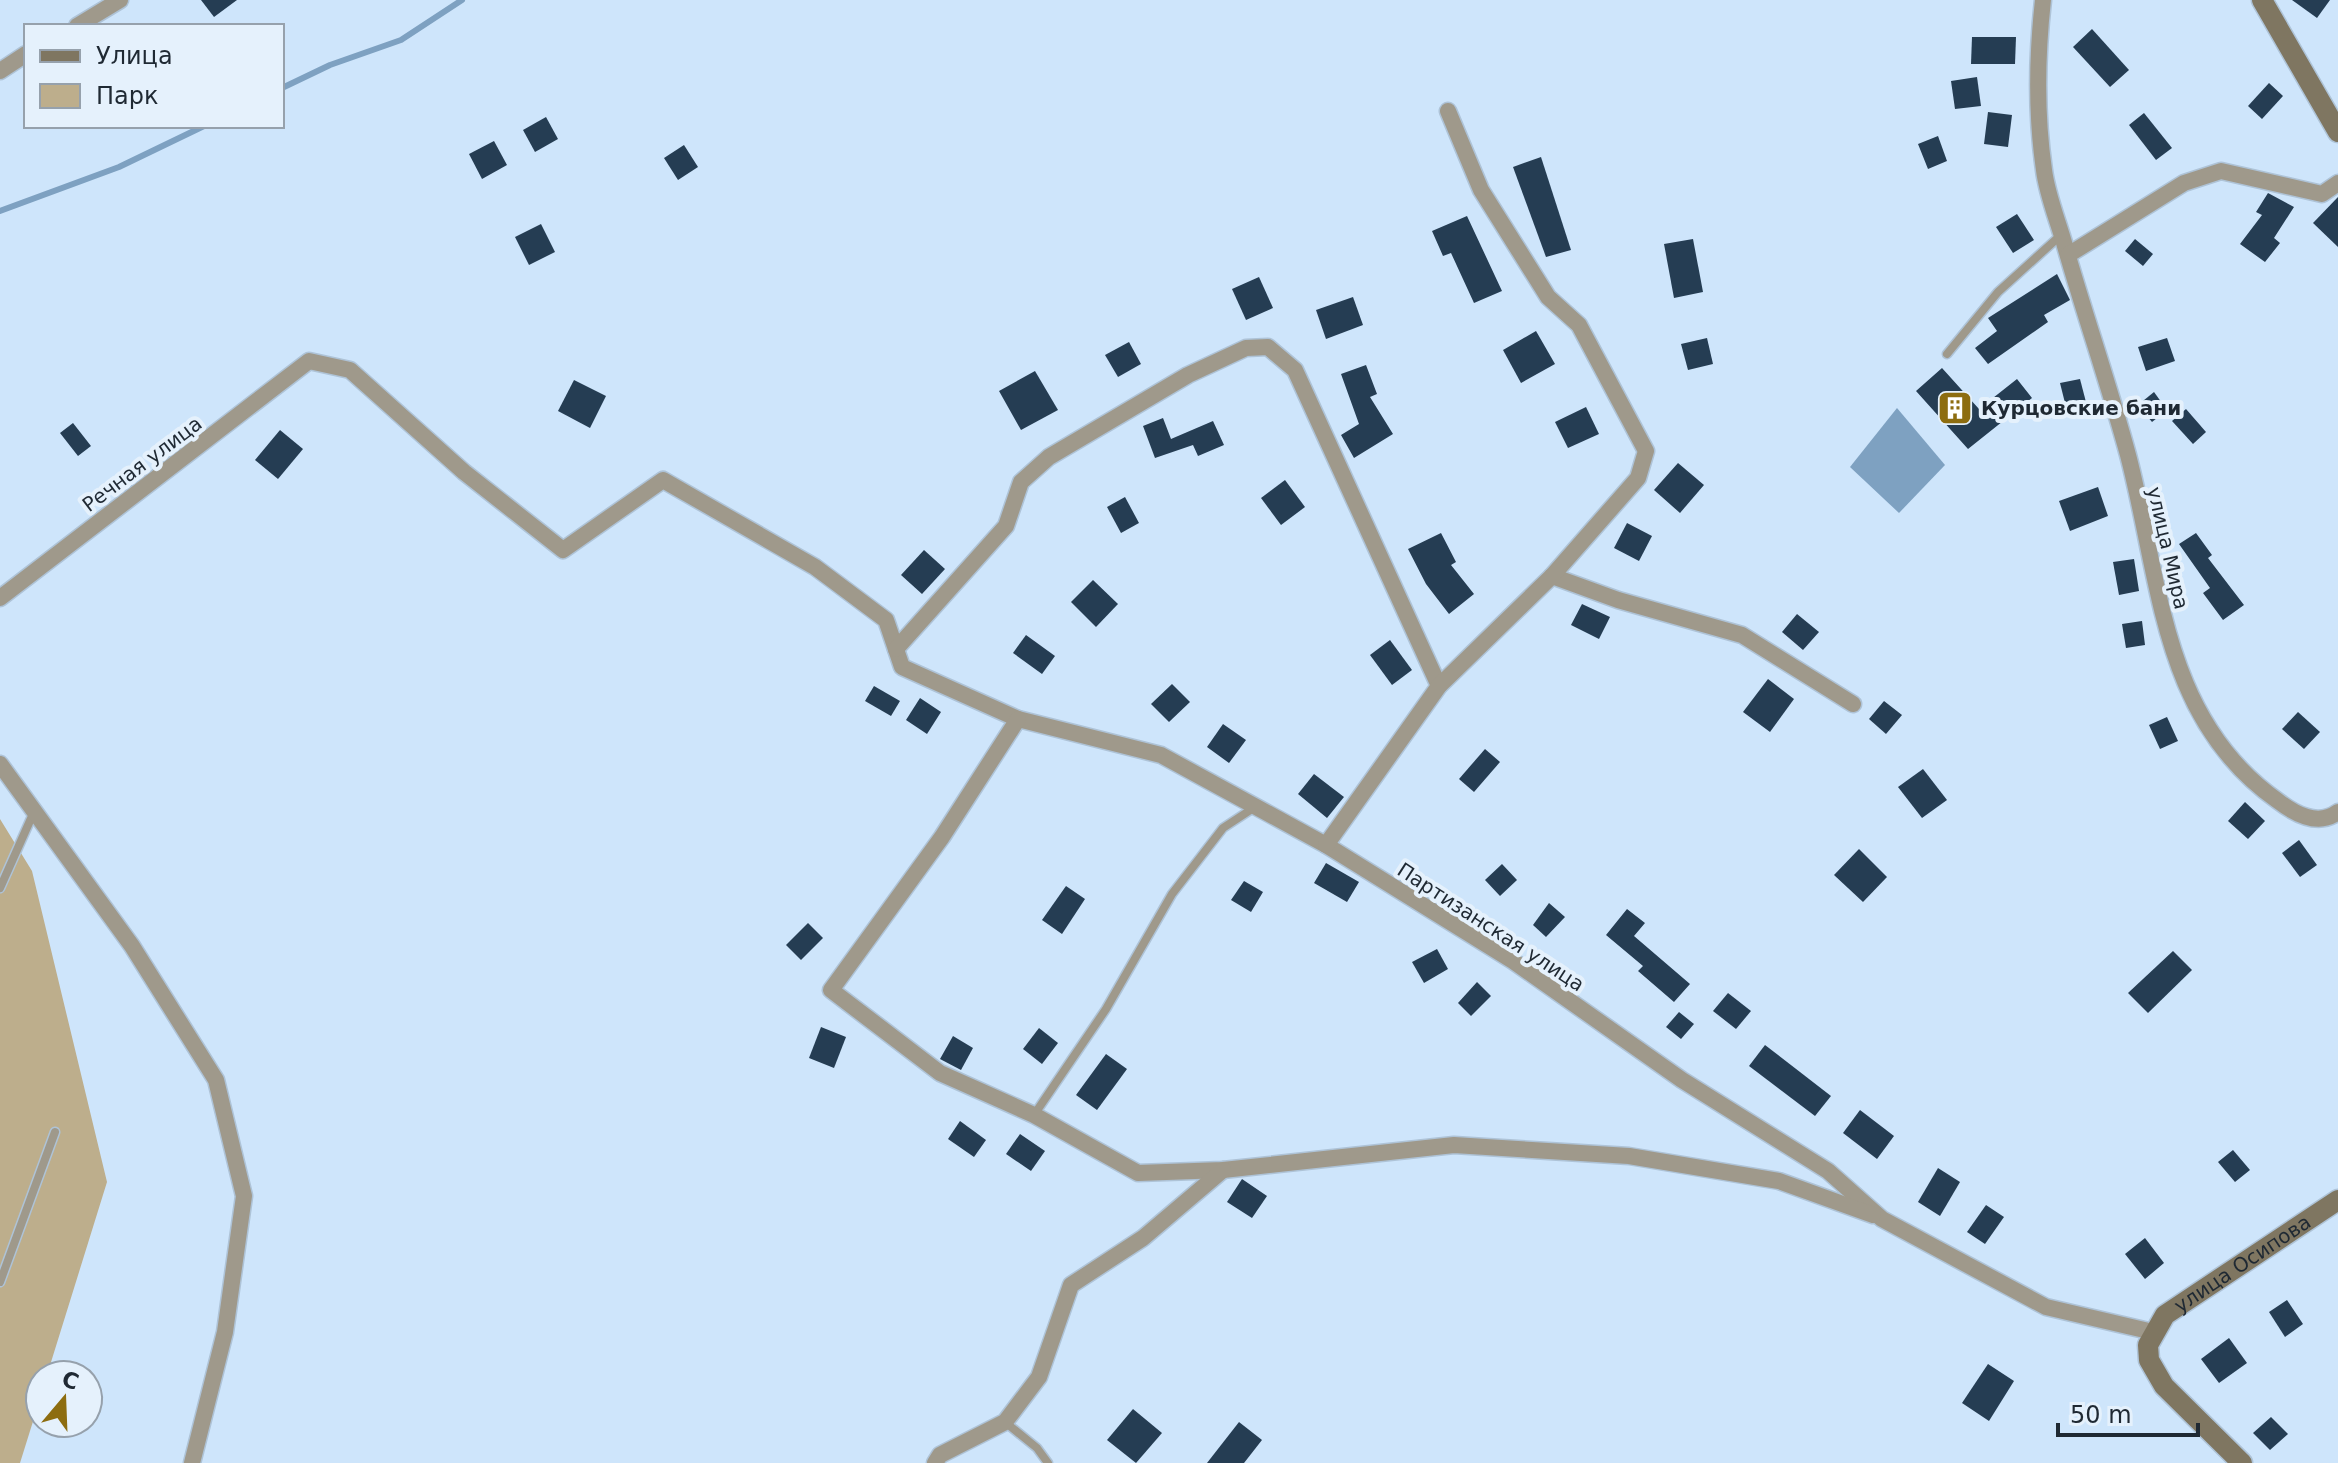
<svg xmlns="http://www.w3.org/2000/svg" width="2338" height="1463" viewBox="0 0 2338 1463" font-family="'DejaVu Sans',sans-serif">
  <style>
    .green { fill: #bdae8c }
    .water { fill: #7ea1c1 }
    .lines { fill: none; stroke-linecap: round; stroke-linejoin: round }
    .stream { stroke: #7ea1c1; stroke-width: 6 }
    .building { fill: #253d53 }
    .service-casing { stroke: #aec3d7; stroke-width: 11 }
    .minor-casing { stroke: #aec3d7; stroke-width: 19 }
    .secondary-casing { stroke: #aec3d7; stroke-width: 23 }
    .service { stroke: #9f998b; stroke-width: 8 }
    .minor { stroke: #9f998b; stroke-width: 16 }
    .secondary { stroke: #7f7661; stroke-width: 20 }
    .labels { text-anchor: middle; stroke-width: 8; stroke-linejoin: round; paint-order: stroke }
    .poi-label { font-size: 20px; font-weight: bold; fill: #1f2933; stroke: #e5f1fc; text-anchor: start }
    .street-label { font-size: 20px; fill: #1f2933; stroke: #e5f1fc }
  </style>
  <rect width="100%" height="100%" fill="#cee5fb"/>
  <path class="green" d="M0 819 32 871 107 1182 47 1375H40V1399L20 1463H0Z"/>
  <path class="water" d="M1897 408 1945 465 1899 513 1850 467Z"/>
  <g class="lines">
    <g class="stream">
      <path d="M282 88 330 65 401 40 462 0"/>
      <path d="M0 211 119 167 204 126"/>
    </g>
  </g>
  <g class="building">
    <path d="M201 0H237L214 17Z"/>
    <path d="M2292 0H2330L2317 18Z"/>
    <path d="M2092 29 2129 70 2110 87 2073 47Z"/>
    <path d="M1972 37H2016L2015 64H1971Z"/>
    <path d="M1977 77 1981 106 1955 109 1951 81Z"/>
    <path d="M2269 83 2283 96 2262 119 2248 106Z"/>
    <path d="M1988 112 2012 115 2008 147 1984 144Z"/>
    <path d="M2144 113 2172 148 2156 160 2129 125Z"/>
    <path d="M546 117 558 139 535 152 523 130Z"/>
    <path d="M1938 136 1947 161 1928 169 1918 144Z"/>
    <path d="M494 141 507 165 482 179 469 154Z"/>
    <path d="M684 145 698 167 678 180 664 158Z"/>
    <path d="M1541 157 1571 250 1546 257 1513 167Z"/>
    <path d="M2268 193 2294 207 2274 238 2280 243 2265 262 2240 244 2262 215 2256 212Z"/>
    <path d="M2338 197V247L2313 223Z"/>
    <path d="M2017 214 2034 240 2013 253 1996 227Z"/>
    <path d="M1467 216 1502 291 1474 303 1451 253 1443 256 1432 231Z"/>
    <path d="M541 224 555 252 529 265 515 237Z"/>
    <path d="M1693 239 1703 292 1674 298 1664 244Z"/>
    <path d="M2135 239 2153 254 2143 266 2125 251Z"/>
    <path d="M2057 274 2070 300 2044 315 2048 322 1988 364 1975 348 1997 331 1988 318Z"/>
    <path d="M1259 277 1273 308 1246 320 1232 289Z"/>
    <path d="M1353 297 1363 325 1326 339 1316 310Z"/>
    <path d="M1536 331 1555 364 1521 383 1503 350Z"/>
    <path d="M1707 338 1713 364 1688 370 1681 344Z"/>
    <path d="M2167 338 2175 361 2146 371 2138 347Z"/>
    <path d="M1129 342 1141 364 1118 377 1105 355Z"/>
    <path d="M1366 365 1377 394 1370 397 1393 434 1354 458 1341 435 1359 424 1341 374Z"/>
    <path d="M1942 368 1979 409 2017 379 2032 398 1968 449 1916 391Z"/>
    <path d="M1035 371 1058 410 1021 430 999 391Z"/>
    <path d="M2080 379 2087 406 2067 411 2060 383Z"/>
    <path d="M574 380 606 396 590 428 558 411Z"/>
    <path d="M2154 392 2167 410 2152 422 2138 405Z"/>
    <path d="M1586 407 1599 434 1568 448 1555 422Z"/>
    <path d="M2186 409 2206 432 2193 444 2172 421Z"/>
    <path d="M1163 418 1171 439 1213 421 1224 445 1198 456 1193 445 1155 458 1143 426Z"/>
    <path d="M73 423 91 446 78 456 60 433Z"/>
    <path d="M280 430 303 449 278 479 255 460Z"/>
    <path d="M1678 463 1704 485 1680 513 1654 490Z"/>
    <path d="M1285 480 1305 507 1281 525 1261 498Z"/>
    <path d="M2098 487 2108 516 2070 531 2059 501Z"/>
    <path d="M1125 497 1139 523 1121 533 1107 507Z"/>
    <path d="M1627 523 1652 536 1639 561 1614 548Z"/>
    <path d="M1441 533 1456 562 1451 565 1474 594 1449 614 1426 584 1408 549Z"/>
    <path d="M2196 533 2212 555 2208 558 2244 605 2223 620 2203 593 2210 588 2179 544Z"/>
    <path d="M924 550 945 569 922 594 901 575Z"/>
    <path d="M2134 559 2139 591 2119 595 2113 562Z"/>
    <path d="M1093 580 1118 604 1096 627 1071 602Z"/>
    <path d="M1582 604 1610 617 1599 639 1571 625Z"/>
    <path d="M1797 614 1819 632 1803 650 1782 632Z"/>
    <path d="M2142 621 2145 645 2126 648 2122 624Z"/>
    <path d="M1026 635 1055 656 1042 674 1013 653Z"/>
    <path d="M1390 640 1412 670 1392 685 1370 655Z"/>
    <path d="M1768 679 1794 699 1770 732 1743 712Z"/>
    <path d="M1172 684 1190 702 1169 722 1151 704Z"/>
    <path d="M874 686 900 701 891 716 865 701Z"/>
    <path d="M920 698 941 712 927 734 906 720Z"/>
    <path d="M1884 701 1902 715 1886 734 1869 719Z"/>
    <path d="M2298 712 2320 732 2304 749 2282 729Z"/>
    <path d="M2167 717 2178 741 2160 749 2149 725Z"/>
    <path d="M1223 724 1246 740 1229 763 1207 747Z"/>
    <path d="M1485 749 1500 762 1474 792 1459 779Z"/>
    <path d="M1923 769 1947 800 1922 818 1898 787Z"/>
    <path d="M1314 774 1344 797 1327 818 1298 794Z"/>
    <path d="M2245 802 2265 821 2248 839 2228 821Z"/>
    <path d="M2299 840 2317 865 2300 877 2282 853Z"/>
    <path d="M1859 849 1887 877 1863 902 1834 875Z"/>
    <path d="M1326 863 1359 882 1347 902 1314 883Z"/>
    <path d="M1502 864 1517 880 1500 896 1485 880Z"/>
    <path d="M1244 881 1263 892 1251 912 1231 900Z"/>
    <path d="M1066 886 1085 899 1062 934 1042 920Z"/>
    <path d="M1549 903 1565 917 1546 937 1533 925Z"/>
    <path d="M1627 909 1645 923 1634 936 1690 984 1674 1002 1638 971 1643 966 1606 935Z"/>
    <path d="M808 923 823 938 801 960 786 945Z"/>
    <path d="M1437 949 1448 969 1424 983 1412 962Z"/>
    <path d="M2173 951 2192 970 2148 1013 2128 993Z"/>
    <path d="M1477 982 1491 996 1471 1016 1458 1003Z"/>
    <path d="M1728 993 1751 1011 1736 1029 1713 1011Z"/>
    <path d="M1679 1012 1694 1024 1681 1039 1666 1027Z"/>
    <path d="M821 1027 846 1037 834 1068 809 1058Z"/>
    <path d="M1039 1028 1058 1043 1042 1064 1023 1049Z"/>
    <path d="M953 1036 973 1048 961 1070 940 1059Z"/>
    <path d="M1765 1045 1831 1096 1815 1116 1749 1066Z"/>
    <path d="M1106 1054 1127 1069 1097 1110 1076 1095Z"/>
    <path d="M1860 1110 1894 1136 1877 1159 1843 1133Z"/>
    <path d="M960 1121 986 1140 974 1157 948 1139Z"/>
    <path d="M1020 1134 1045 1151 1031 1171 1006 1154Z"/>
    <path d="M2233 1150 2250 1170 2235 1182 2218 1162Z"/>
    <path d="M1938 1168 1960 1182 1940 1216 1918 1202Z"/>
    <path d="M1242 1179 1267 1196 1252 1218 1227 1202Z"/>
    <path d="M1986 1205 2004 1217 1985 1244 1967 1232Z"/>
    <path d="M2145 1238 2164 1263 2145 1279 2125 1254Z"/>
    <path d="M2287 1300 2303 1324 2285 1337 2269 1312Z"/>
    <path d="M2229 1338 2247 1363 2219 1383 2201 1359Z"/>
    <path d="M1988 1364 2014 1381 1989 1421 1962 1403Z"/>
    <path d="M1133 1409 1162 1433 1136 1463 1107 1440Z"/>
    <path d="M2271 1417 2288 1434 2270 1450 2253 1433Z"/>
    <path d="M1239 1422 1262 1440 1244 1463H1207Z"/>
  </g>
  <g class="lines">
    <g class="service-casing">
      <g id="service">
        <path d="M1947 354 1998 292 2061 235"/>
        <path d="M0 888 33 814"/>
        <path d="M1034 1115 1106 1009 1172 894 1223 828 1255 807"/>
        <path d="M0 1282 55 1132"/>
        <path d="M1005 1422 1037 1448 1048 1463"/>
      </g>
    </g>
    <g class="minor-casing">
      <g id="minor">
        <path d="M2043 0C2037 55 2036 115 2044 170 2047 195 2058 221 2065 246 2085 316 2109 385 2128 455 2161 580 2161 719 2278 801 2295 814 2318 827 2338 812"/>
        <path d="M77 26 120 0"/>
        <path d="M0 71 26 54"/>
        <path d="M2068 255 2184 183 2221 171 2322 194 2338 183"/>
        <path d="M1552 576 1618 600 1742 635 1853 704"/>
        <path d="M0 598 309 361 350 370 464 472 563 550 663 480 815 567 886 620 902 667 1018 719 1161 755 1326 845 1513 961 1682 1080 1828 1171 1882 1219 2046 1307 2153 1332"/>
        <path d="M896 649 1006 526 1021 482 1049 457 1188 375 1246 348 1268 347 1295 370 1439 686"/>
        <path d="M1018 719 942 837 831 990 940 1073 1034 1115 1138 1173 1223 1170 1454 1145 1629 1156 1779 1181 1873 1215"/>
        <path d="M0 764 132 946 216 1080 244 1196 225 1332 192 1463"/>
        <path d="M1326 845 1439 686 1552 576 1638 478 1646 451 1579 325 1548 297 1481 190 1448 111"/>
        <path d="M935 1463 940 1455 1005 1422 1039 1377 1071 1285 1143 1238 1223 1170"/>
      </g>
    </g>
    <g class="secondary-casing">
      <g id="secondary">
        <path d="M2262 0 2338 132"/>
        <path id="s1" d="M2242 1463 2164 1386 2149 1360 2148 1345 2165 1315 2338 1200"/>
      </g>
    </g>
    <use href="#service" class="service"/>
    <use href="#minor" class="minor"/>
    <use href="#secondary" class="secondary"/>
  </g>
  <defs>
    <g id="building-square" transform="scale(1.8)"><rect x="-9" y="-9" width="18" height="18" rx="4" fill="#8d6d10" stroke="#e5f1fc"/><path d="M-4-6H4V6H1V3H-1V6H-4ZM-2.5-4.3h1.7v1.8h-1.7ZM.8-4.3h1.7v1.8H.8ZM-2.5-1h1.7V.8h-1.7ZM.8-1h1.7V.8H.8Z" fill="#fff"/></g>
  </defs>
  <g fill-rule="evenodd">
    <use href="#building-square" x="1955" y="408"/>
  </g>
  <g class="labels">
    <g class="poi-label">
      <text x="1981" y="415">Курцовские бани</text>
    </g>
    <g class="street-label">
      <text transform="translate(142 464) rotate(-37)" y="7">Речная улица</text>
      <text transform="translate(2168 548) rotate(77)" y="7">улица Мира</text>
      <text transform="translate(1491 927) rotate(33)" y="7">Партизанская улица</text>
      <text dy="7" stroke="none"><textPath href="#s1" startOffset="282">улица Осипова</textPath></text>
    </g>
  </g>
  <rect x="24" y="24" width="260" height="104" fill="#e5f1fc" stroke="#96a1ac" stroke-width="2"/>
  <rect x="40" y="50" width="40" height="12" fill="#7f7661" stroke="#96a1ac" stroke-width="2"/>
  <text x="96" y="64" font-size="24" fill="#1f2933">Улица</text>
  <rect x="40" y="84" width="40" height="24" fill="#bdae8c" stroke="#96a1ac" stroke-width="2"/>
  <text x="96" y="104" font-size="24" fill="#1f2933">Парк</text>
  <g transform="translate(64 1399) rotate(19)"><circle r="38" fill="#e5f1fc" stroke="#96a1ac" stroke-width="2"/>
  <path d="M0-6L14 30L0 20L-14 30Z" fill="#8d6d10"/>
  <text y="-12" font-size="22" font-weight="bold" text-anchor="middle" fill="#1f2933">С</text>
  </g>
  <path d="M2058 1423v12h140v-12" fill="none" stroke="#1f2933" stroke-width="4"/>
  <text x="2070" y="1423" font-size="24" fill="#1f2933" stroke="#e5f1fc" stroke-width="6" paint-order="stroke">50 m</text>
</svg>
